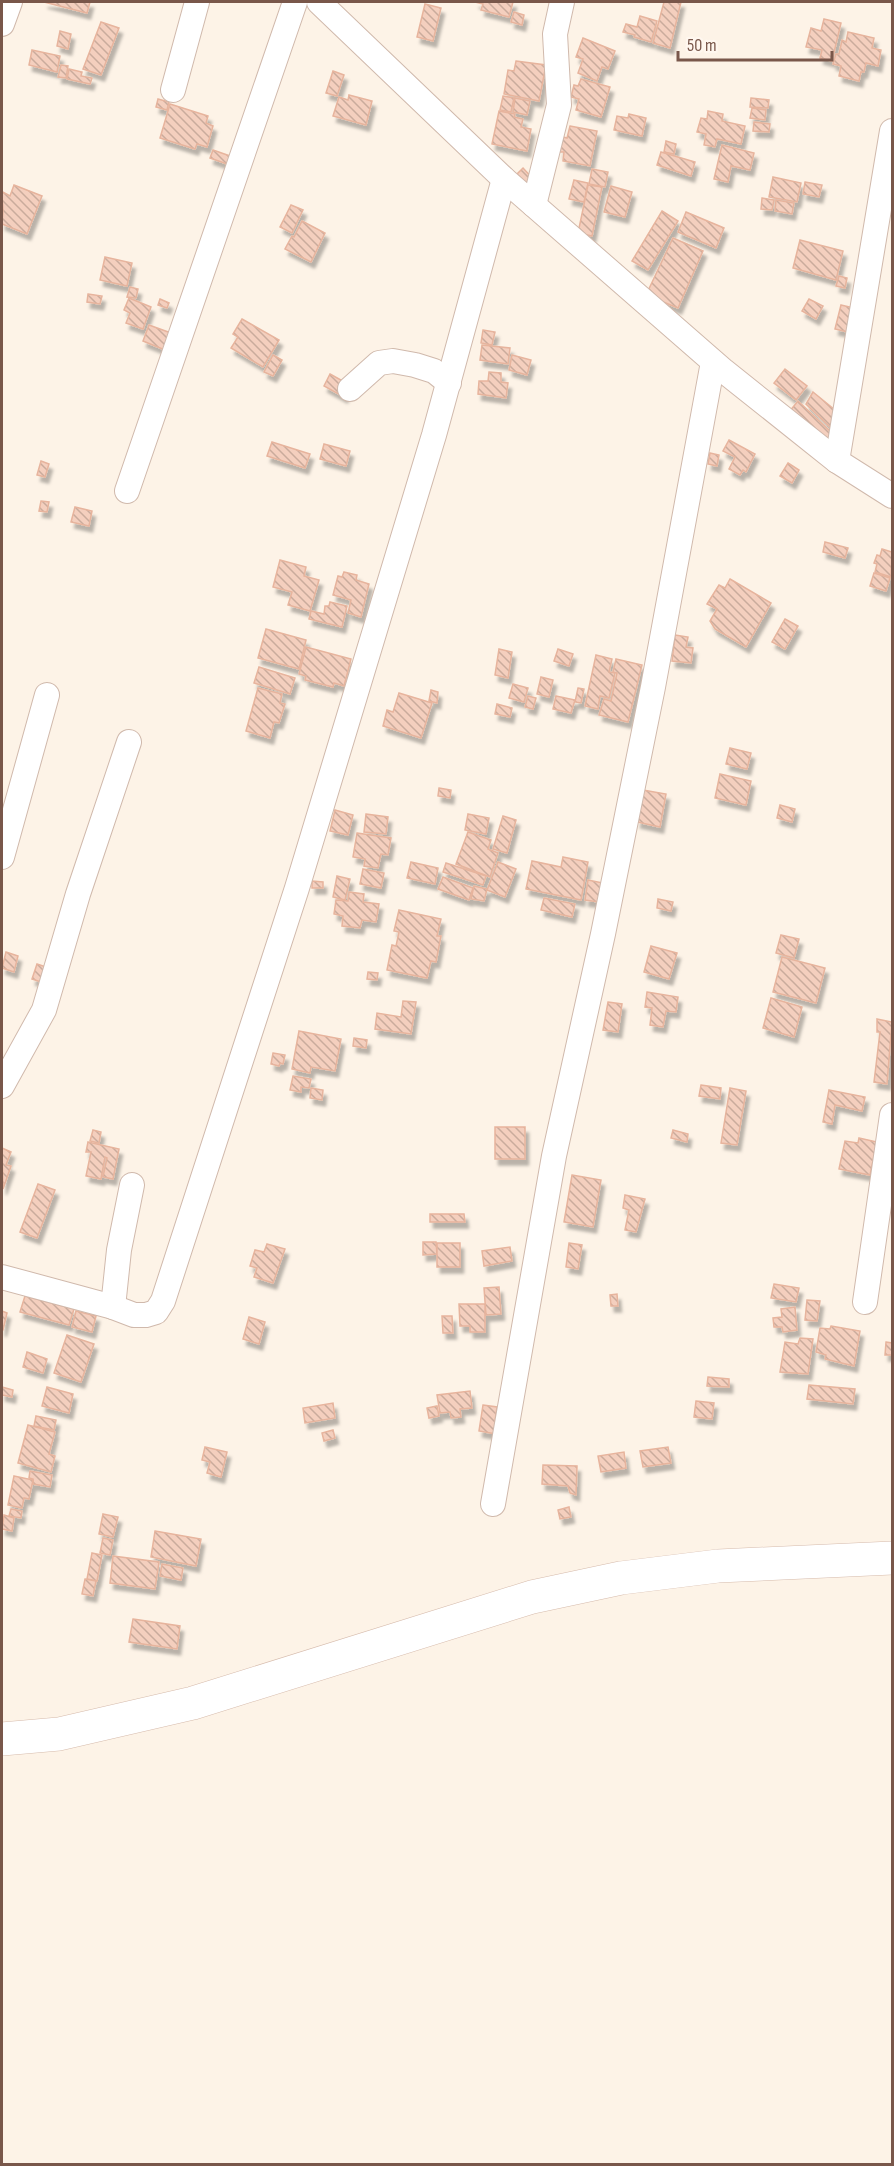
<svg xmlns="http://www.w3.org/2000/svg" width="894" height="2166" viewBox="0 0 894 2166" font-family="'Sofia Sans Condensed',sans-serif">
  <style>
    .building { fill: url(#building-back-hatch); stroke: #e7b49d; stroke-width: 1.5; filter: url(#shadow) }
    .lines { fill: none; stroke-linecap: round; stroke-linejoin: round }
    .street-casing { stroke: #d0b9ac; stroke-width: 26 }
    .secondary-casing { stroke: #d6bbac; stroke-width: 34 }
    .street { stroke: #fff; stroke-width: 24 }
    .secondary { stroke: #fff; stroke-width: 33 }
  </style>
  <defs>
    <pattern id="building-back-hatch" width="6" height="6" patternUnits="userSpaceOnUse" patternTransform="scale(1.5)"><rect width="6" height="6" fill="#f4cfbe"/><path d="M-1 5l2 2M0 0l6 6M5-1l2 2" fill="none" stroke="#caab9c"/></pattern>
    <filter id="shadow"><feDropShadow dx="3.5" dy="6" stdDeviation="1.5" flood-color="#0004"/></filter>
  </defs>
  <rect width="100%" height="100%" fill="#fdf3e7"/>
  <g class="building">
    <path d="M44 2H90L87 13Z"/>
    <path d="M475 2H513L509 17 481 10 483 4Z"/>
    <path d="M664 2H681L670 48 653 43Z"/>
    <path d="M425 4 441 8 433 41 417 37Z"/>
    <path d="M514 12 524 15 522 25 511 22Z"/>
    <path d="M640 16 657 21 651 42 634 37 635 35 623 32 626 24 637 27Z"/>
    <path d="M824 19 841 23 832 61 820 58 822 50 806 47 811 28 821 31Z"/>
    <path d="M101 22 119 28 101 75 83 69Z"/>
    <path d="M60 31 71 34 68 49 57 46Z"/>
    <path d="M848 32 874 38 872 48 881 50 878 66 866 63 864 72H861L859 81 839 76 841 66 833 64 836 54H839L842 40 846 42Z"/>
    <path d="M583 38 615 51 608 69 602 67 597 81 578 73 583 59 576 57Z"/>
    <path d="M32 50 60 56 57 72 29 65Z"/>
    <path d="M516 61 546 65 539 101 504 94 508 70 514 71Z"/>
    <path d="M61 65 68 66 66 78 58 77Z"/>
    <path d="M69 69 82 72 81 76 92 78 90 84 67 79Z"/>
    <path d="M333 71 344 75 337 96 326 93Z"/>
    <path d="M581 79 610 87 601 117 576 110 579 99 571 97 574 85 578 86Z"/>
    <path d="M349 95 372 101 366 125 333 116 339 97 348 100Z"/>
    <path d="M503 96 514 98 511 112 500 110Z"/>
    <path d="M515 98 530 101 527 115 513 112Z"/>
    <path d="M751 98 769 100 768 108 750 107Z"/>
    <path d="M158 99 169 102 167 110 156 107Z"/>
    <path d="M170 104 208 116 206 123 213 126 207 147 197 144 195 149 160 138Z"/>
    <path d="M752 108 766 110 765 120 750 118Z"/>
    <path d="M499 111 515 114 514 117 523 119 521 127 531 129 527 151 492 144Z"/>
    <path d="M708 111 723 114 722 121 745 126 741 144 717 139 715 147 704 145 706 134 697 132 701 118 707 119Z"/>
    <path d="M629 114 646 118 642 136 614 130 617 116 628 118Z"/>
    <path d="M754 122 770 124 769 132 753 131Z"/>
    <path d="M570 126 597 131 590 166 563 161 564 152H560L563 137 567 138Z"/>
    <path d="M666 141 676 144 674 154 664 152Z"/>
    <path d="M722 145 754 153 750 170 731 166 728 182 714 179Z"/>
    <path d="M213 150 233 157 230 165 210 158Z"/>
    <path d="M661 152 695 162 691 176 657 165Z"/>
    <path d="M523 168 535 181 530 187 517 174Z"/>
    <path d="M592 169 608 172 605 187 589 184Z"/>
    <path d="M773 177 801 183 797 202 769 197Z"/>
    <path d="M574 180 588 183 584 202 569 199Z"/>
    <path d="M805 182 822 185 819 197 803 194Z"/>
    <path d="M14 185 42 196 27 234 2 224 3 210 2 195 3 192 10 196Z"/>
    <path d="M588 185 602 187 592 236 578 233Z"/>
    <path d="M611 186 632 192 625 217 604 212Z"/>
    <path d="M762 198 774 200 772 210 761 209Z"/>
    <path d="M776 200 794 203 792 214 775 211Z"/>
    <path d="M291 205 303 210 292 233 280 227Z"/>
    <path d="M662 211 678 221 648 270 632 261Z"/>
    <path d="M686 212 724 228 716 248 678 232Z"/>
    <path d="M302 221 325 233 311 262 285 249 292 236 294 237Z"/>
    <path d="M673 238 703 251 678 308 646 295Z"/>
    <path d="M800 240 843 251 836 280 793 268Z"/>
    <path d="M105 257 132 263 127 286 100 280Z"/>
    <path d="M839 276 847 278 845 288 836 286Z"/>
    <path d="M130 287 138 289 136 298 127 297Z"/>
    <path d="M88 294 102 296 100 304 87 302Z"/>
    <path d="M129 298 151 307 143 329 126 323 130 313 124 310Z"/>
    <path d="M160 299 169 303 167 308 158 305Z"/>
    <path d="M809 299 823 306 816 319 802 311Z"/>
    <path d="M841 305 854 308 848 332 835 329Z"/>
    <path d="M242 319 279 340 263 367 231 348 238 337 233 334Z"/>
    <path d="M149 325 171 333 165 350 143 341Z"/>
    <path d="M483 330 495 332 492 345 481 343Z"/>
    <path d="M482 345 510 348 508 364 480 360Z"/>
    <path d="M273 355 282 360 273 376 264 372Z"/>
    <path d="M512 355 531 360 527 375 509 370Z"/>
    <path d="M785 369 807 386 796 400 774 383Z"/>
    <path d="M489 372 501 373V382L508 383 506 398 478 394 479 381H488Z"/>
    <path d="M330 374 350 385 344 397 324 386Z"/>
    <path d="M813 392 835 410 832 429 806 404Z"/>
    <path d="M798 401 832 433 830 446 789 412Z"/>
    <path d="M729 440 755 454 746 472 743 470 740 475 729 469 735 457 723 451Z"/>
    <path d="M272 442 310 454 305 468 267 456Z"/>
    <path d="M324 444 350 451 346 466 320 459Z"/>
    <path d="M710 453 719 455 717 466 708 464Z"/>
    <path d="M41 461 49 464 45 477 37 475Z"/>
    <path d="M788 463 799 470 792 483 780 476Z"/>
    <path d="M41 501 49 502 47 512 39 511Z"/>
    <path d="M75 507 92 511 89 526 71 522Z"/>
    <path d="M825 542 848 548 845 558 823 552Z"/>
    <path d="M882 549 892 552 891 577 875 572 877 564 874 563 877 555 880 556Z"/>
    <path d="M280 560 306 567 304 576 319 580 310 611 288 605 292 592 273 587Z"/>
    <path d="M344 572 357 575 356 580 369 584 361 617 348 613 351 600 333 595 338 576 342 577Z"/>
    <path d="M874 573 890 578 886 591 870 586Z"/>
    <path d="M730 579 771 603 746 647 715 629 710 621 717 609 707 604 719 585 725 588Z"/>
    <path d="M330 602 347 606 342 627 309 619 311 611 324 614 325 606H329Z"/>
    <path d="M785 619 798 626 785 649 772 642Z"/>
    <path d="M266 629 306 640 299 669 258 658Z"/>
    <path d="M675 635 688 637 686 647 693 648 691 663 672 661Z"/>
    <path d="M306 647 351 659 344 686 334 683 333 687 305 680 306 676 299 674Z"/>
    <path d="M499 649 512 652 508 678 495 675Z"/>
    <path d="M558 649 573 654 569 666 554 661Z"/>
    <path d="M596 655 612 659 609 672 615 673 609 698 600 696 598 709 585 706Z"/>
    <path d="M616 659 642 665 628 722 599 715 604 699 611 701 617 673 613 672Z"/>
    <path d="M259 667 295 678 290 694 254 683Z"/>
    <path d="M541 677 553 680 549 697 537 694Z"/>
    <path d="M513 684 528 688 524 702 509 698Z"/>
    <path d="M258 688 282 694 280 703 285 704 279 723 274 722 270 738 246 731Z"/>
    <path d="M578 688 584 689 581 703 575 702Z"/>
    <path d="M431 690 438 692 437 703 429 701Z"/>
    <path d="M399 693 432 703 421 738 383 726 387 710 393 712Z"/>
    <path d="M528 696 536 698 533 709 525 707Z"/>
    <path d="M556 696 575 700 571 713 553 709Z"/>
    <path d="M497 704 512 708 510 717 495 714Z"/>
    <path d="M730 748 751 753 747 769 726 764Z"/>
    <path d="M720 774 751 781 746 805 715 798Z"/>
    <path d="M439 788 451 790 450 798 438 796Z"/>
    <path d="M643 790 666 794 660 827 637 822Z"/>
    <path d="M780 805 795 809 792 822 777 818Z"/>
    <path d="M335 810 353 815 348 835 330 831Z"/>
    <path d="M366 814 388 817 386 834 364 832Z"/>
    <path d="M468 814 489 818 486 834 465 830Z"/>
    <path d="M503 816 516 820 507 853 493 849Z"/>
    <path d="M468 832 491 840 488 849 498 853 490 877 456 864Z"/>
    <path d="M357 833 391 838 388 855 381 854 378 868 364 866 365 859 353 857Z"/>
    <path d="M563 857 588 862 581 900 526 889 532 861 561 867Z"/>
    <path d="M411 862 438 868 435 884 407 878Z"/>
    <path d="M498 862 516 869 505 897 487 890Z"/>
    <path d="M446 863 486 876 483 885 443 872Z"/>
    <path d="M363 869 384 873 381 888 360 884Z"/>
    <path d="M337 876 350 879 345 900 333 897Z"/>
    <path d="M443 877 473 888 469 900 438 889Z"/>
    <path d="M588 880 603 883 599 902 585 900Z"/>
    <path d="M312 881 323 882V888H312Z"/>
    <path d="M474 886 487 889 484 901 471 899Z"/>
    <path d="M349 892 364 894 363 902 379 904 376 922 362 920 360 928 342 926 343 916 334 914 336 900 348 901Z"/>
    <path d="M544 898 575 904 572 917 541 910Z"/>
    <path d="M658 899 673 902 671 911 657 908Z"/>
    <path d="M399 910 441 919 437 936H441L436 962 431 961 427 978 387 970 392 945 396 946 399 932 394 931Z"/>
    <path d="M781 935 799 939 794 958 776 953Z"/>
    <path d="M651 946 677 953 669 979 644 972Z"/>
    <path d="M6 952 18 956 14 972 2 968Z"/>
    <path d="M782 957 825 968 816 1003 773 992Z"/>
    <path d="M37 964 55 970 50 985 32 979Z"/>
    <path d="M368 972 378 973 377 980 367 979Z"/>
    <path d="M647 992 678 997 676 1012 666 1011 663 1027 650 1025 652 1008 645 1007Z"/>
    <path d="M771 998 802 1007 794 1037 763 1028Z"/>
    <path d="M403 1001 416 1002 411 1034 375 1029 377 1013 401 1017Z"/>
    <path d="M608 1002 622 1004 618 1032 603 1030Z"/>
    <path d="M877 1019 892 1022 887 1084 874 1082 880 1032H877Z"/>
    <path d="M299 1031 341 1039 335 1071 311 1067 310 1073 292 1069Z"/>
    <path d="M354 1038 367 1040 366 1048 353 1046Z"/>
    <path d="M273 1053 285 1055 283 1064 280 1063 279 1066 271 1064Z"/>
    <path d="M293 1076 311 1079 309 1088 301 1087V1092L290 1090Z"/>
    <path d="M701 1085 721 1088 720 1099 699 1096Z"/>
    <path d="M311 1088 323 1090 322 1100 310 1098Z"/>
    <path d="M730 1088 746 1091 737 1145 721 1143Z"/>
    <path d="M829 1090 865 1097 862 1111 835 1105 832 1124 823 1122Z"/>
    <rect x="495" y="1127" width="30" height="32"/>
    <path d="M93 1130 101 1132 99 1143 90 1141Z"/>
    <path d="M673 1130 688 1134 687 1142 671 1138Z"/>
    <path d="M859 1138 877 1142 870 1175 839 1169 845 1141 858 1143Z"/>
    <path d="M88 1142 119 1149 113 1179 103 1177 107 1158 105 1157 101 1179 86 1176 91 1152H86Z"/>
    <path d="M2 1148 11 1152 6 1165 11 1166 3 1189Z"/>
    <path d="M572 1175 601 1180 593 1227 564 1222Z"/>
    <path d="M38 1184 55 1190 37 1238 20 1232Z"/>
    <path d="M625 1195 645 1199 636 1232 625 1230 629 1210 623 1208Z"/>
    <path d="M430 1214H464L465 1222H430Z"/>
    <path d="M423 1242H436L437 1254 423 1255Z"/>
    <rect x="437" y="1243" width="23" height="24"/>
    <path d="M569 1243 582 1245 578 1269 566 1267Z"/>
    <path d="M267 1244 285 1249 273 1283 254 1277 257 1268 250 1266 255 1250 264 1252Z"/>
    <path d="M510 1247 512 1261 484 1266 482 1251Z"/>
    <path d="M774 1284 799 1288 796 1302 771 1298Z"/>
    <path d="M499 1287 501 1314 486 1315 484 1288Z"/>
    <path d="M617 1294 618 1306H611L610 1295Z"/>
    <path d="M25 1296 74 1309 69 1325 20 1312Z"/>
    <path d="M807 1300 820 1301 817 1321 805 1320Z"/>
    <path d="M459 1304H485V1332H470V1326H460Z"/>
    <path d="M795 1307 797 1330 783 1332 782 1327H774L773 1318 782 1317 781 1309Z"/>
    <path d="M2 1311 7 1313 3 1330H2Z"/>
    <path d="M76 1311 96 1316 92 1332 72 1327Z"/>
    <path d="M442 1316H452L453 1333H443Z"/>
    <path d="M249 1317 265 1322 259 1344 243 1339Z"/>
    <path d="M831 1326 860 1331 854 1366 825 1359 826 1355 816 1352 820 1328 830 1329Z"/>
    <path d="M67 1335 94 1344 81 1382 54 1373Z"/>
    <path d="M800 1338 813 1339 808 1374 780 1372 785 1342 798 1344Z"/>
    <path d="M886 1342 892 1343V1355H885Z"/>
    <path d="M27 1352 47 1359 43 1373 23 1367Z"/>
    <path d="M708 1377 729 1379V1387L707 1386Z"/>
    <path d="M809 1385 855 1389 853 1404 807 1399Z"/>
    <path d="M2 1387 13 1390 12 1397 2 1395Z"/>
    <path d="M47 1387 73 1394 69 1413 42 1406Z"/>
    <path d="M470 1391 472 1408 460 1409 461 1417 451 1418 450 1412 440 1413 437 1395Z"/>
    <path d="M696 1401 714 1403 712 1419 694 1417Z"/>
    <path d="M333 1403 335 1418 305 1423 303 1408Z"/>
    <path d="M483 1405 497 1407 495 1421 503 1422 502 1435 479 1431Z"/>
    <path d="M437 1406 439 1416 429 1418 427 1408Z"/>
    <path d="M36 1416 56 1420 54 1430 34 1426Z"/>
    <path d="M28 1425 55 1432 49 1454 55 1456 51 1472 18 1463Z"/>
    <path d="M333 1430 335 1438 324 1441 322 1433Z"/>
    <path d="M205 1447 227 1452 221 1477 207 1473 210 1462 202 1460Z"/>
    <path d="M668 1447 671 1463 643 1467 640 1451Z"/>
    <path d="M624 1452 626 1468 601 1472 598 1456Z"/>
    <path d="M543 1465 577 1466 576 1495 570 1493 568 1486 542 1484Z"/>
    <path d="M30 1471 52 1475 50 1487 33 1484V1479L29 1478Z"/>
    <path d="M14 1476 33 1480 29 1499 24 1498 22 1508 8 1505Z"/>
    <path d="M569 1507 571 1517 560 1519 558 1510Z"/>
    <path d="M11 1509 22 1511 21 1518 9 1516Z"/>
    <path d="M103 1514 118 1517 113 1537 99 1534Z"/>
    <path d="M4 1515 14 1518 12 1531 2 1529Z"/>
    <path d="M155 1531 201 1539 196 1566 151 1557Z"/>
    <path d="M103 1538 113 1540 110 1555 100 1553Z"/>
    <path d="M92 1553 102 1555 97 1581 87 1579Z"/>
    <path d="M113 1556 159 1562 155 1589 110 1583Z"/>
    <path d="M162 1564 183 1568 181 1580 160 1576Z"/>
    <path d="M85 1579 96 1581 93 1596 82 1594Z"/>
    <path d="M133 1619 180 1626 177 1649 129 1642Z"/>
  </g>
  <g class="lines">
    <g class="street-casing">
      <g id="street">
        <path d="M319 2 504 179 724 371 837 461 892 496"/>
        <path d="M2 24 10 2"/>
        <path d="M173 90 197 2"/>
        <path d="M534 205 559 105 555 34 562 2"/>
        <path d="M350 389 379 363 393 361 415 365 434 371 449 383"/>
        <path d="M837 461 892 131"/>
        <path d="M127 491 295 2"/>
        <path d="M2 857 47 695"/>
        <path d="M2 1086 44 1010 78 894 129 742"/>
        <path d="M2 1277 113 1307 134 1315H146L156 1312 163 1301 297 888 434 435 504 179"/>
        <path d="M865 1302 892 1115"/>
        <path d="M113 1307 119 1250 132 1185"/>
        <path d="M493 1504 554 1156 603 934 653 687 713 362"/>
      </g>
    </g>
    <g class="secondary-casing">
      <path id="secondary" d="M2 1739 59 1734 193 1703 532 1597 621 1578 718 1566 892 1558"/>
    </g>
    <use href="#street" class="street"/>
    <use href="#secondary" class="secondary"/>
  </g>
  <rect width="894" height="2166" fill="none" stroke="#79574a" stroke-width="6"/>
  <path d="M678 51v9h154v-9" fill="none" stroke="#79574a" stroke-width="3"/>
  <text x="687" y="51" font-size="18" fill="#79574a" stroke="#fff7ef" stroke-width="4.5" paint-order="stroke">50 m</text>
</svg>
